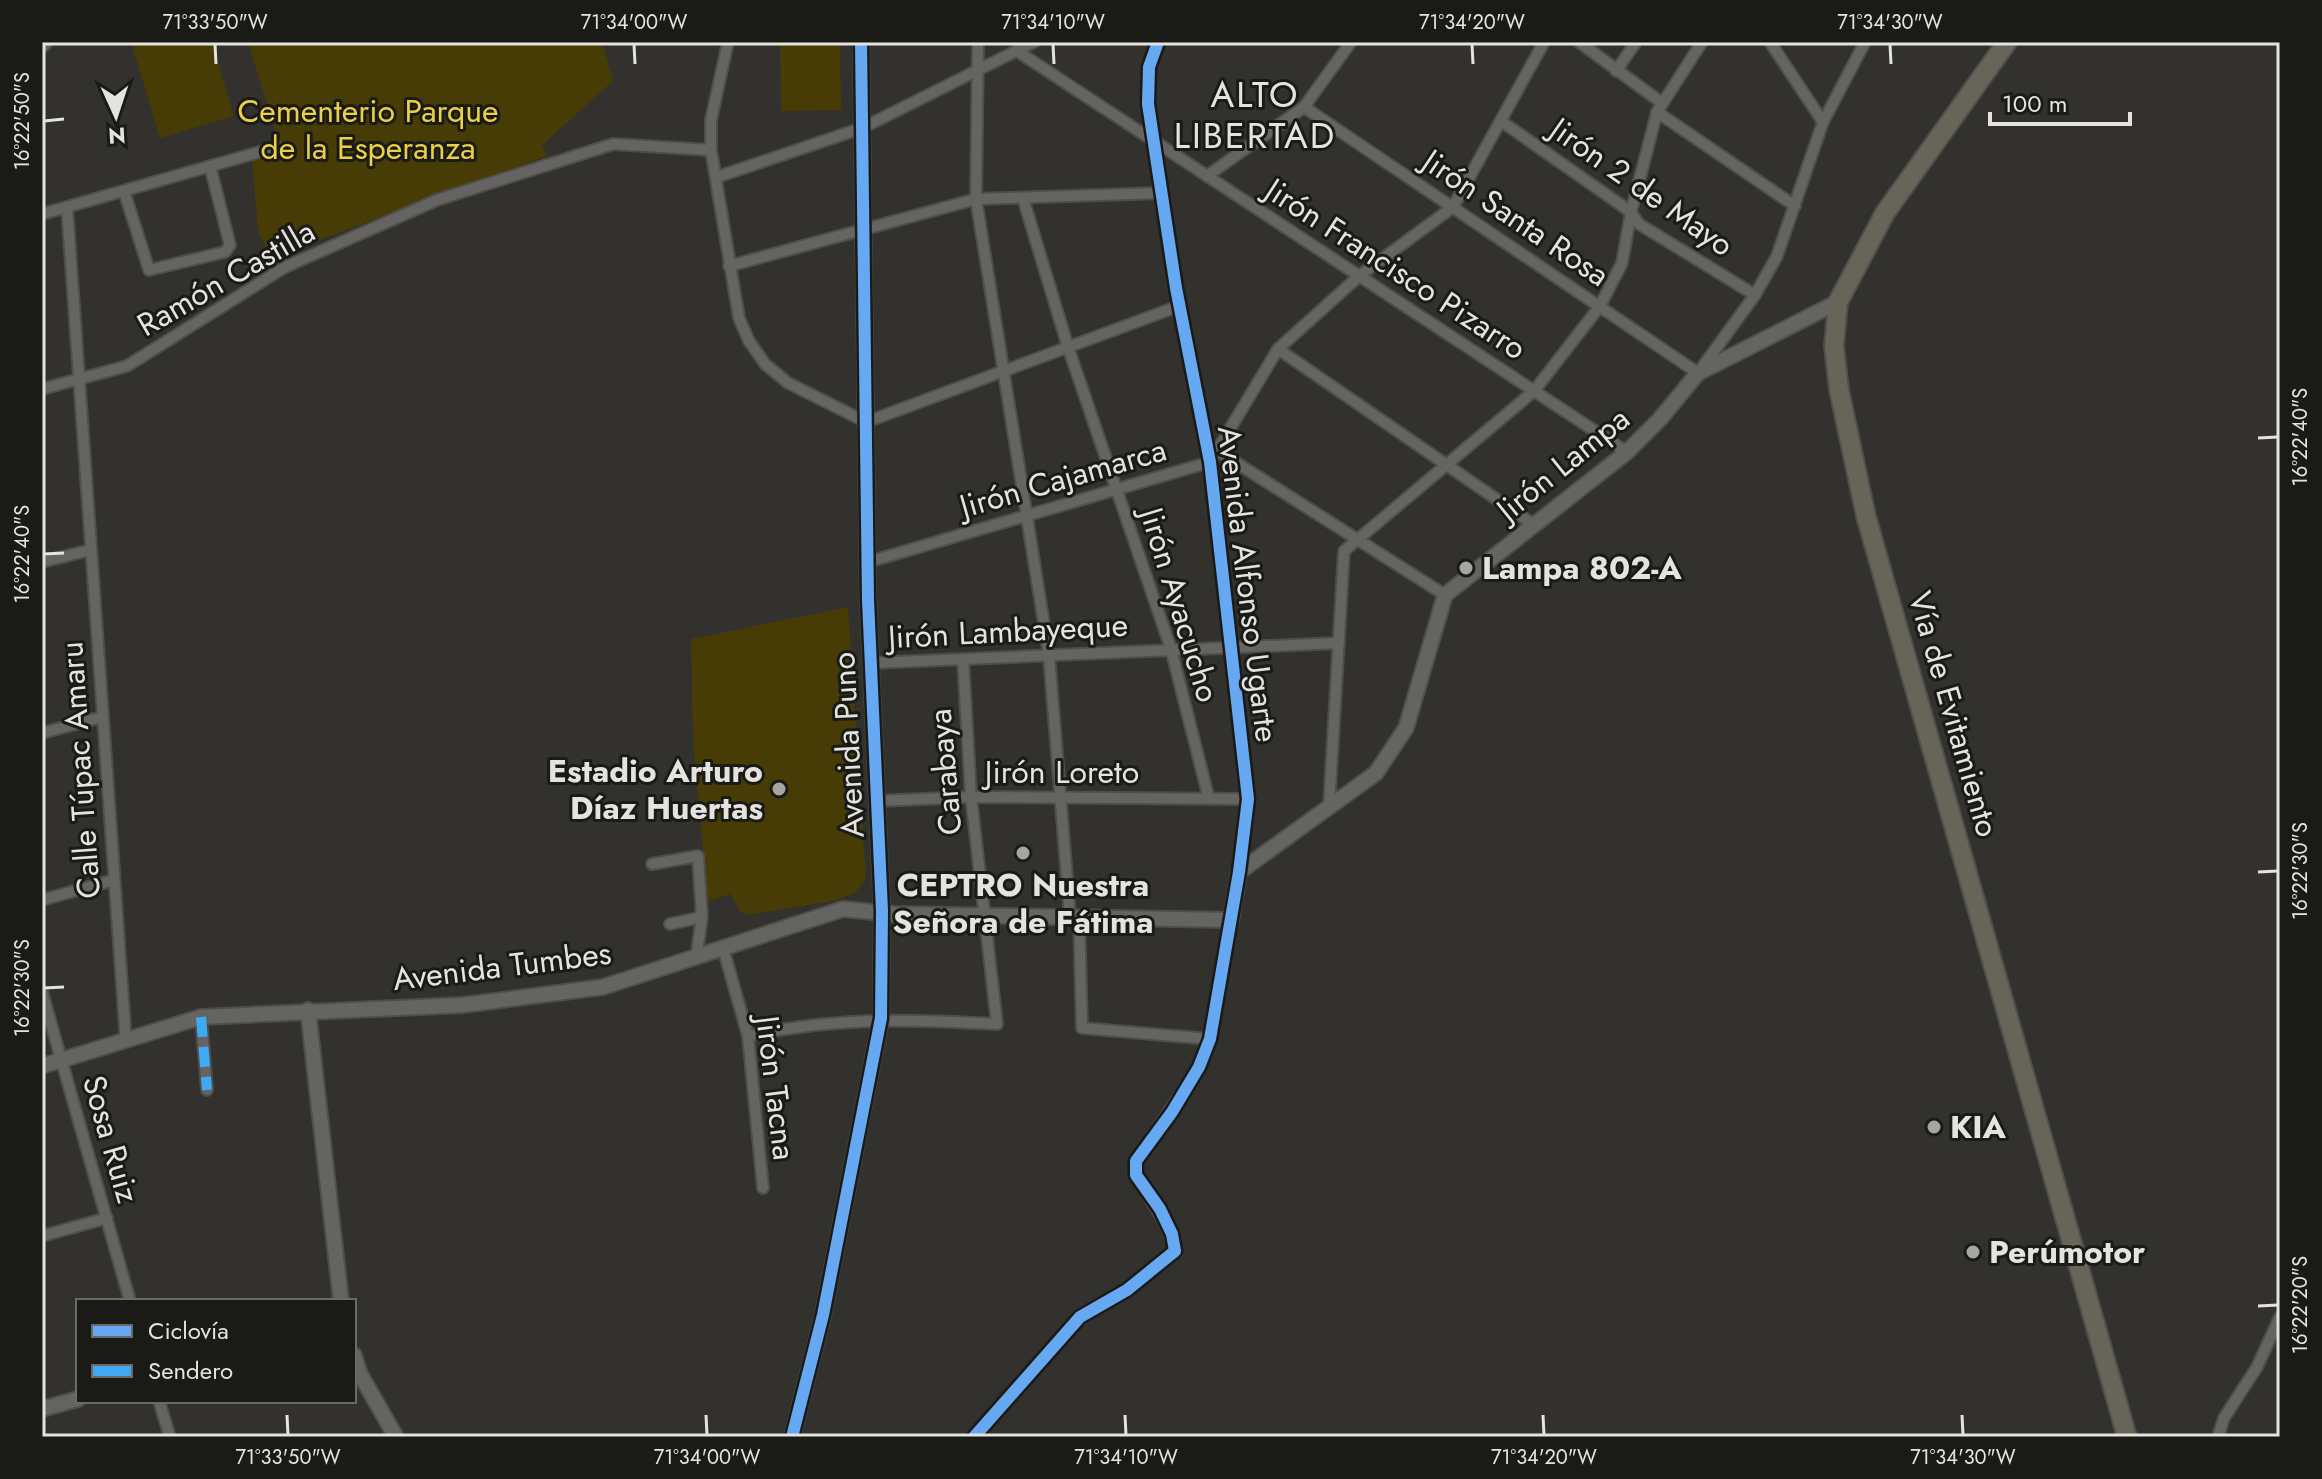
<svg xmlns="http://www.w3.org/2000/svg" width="2322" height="1479" viewBox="0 0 2322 1479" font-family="Jost,sans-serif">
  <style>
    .green { fill: #473c06 }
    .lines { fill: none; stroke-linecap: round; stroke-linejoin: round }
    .street-casing { stroke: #4e4e4b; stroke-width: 14 }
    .secondary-casing { stroke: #4e4e4b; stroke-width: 18 }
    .highway-casing { stroke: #4e4e4b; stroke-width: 22 }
    .street { stroke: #656462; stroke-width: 10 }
    .secondary { stroke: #656462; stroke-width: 14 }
    .highway { stroke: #676558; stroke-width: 18 }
    .quiet { stroke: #3fa9f5; stroke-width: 10; stroke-dasharray: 20 10; stroke-linecap: butt }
    .cycleway-casing { stroke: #1a1a17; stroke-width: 17 }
    .cycleway { stroke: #66a8f1; stroke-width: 12 }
    .ticks { fill: none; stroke: #e4e3e0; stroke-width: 3 }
    .poi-dot { fill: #a6a5a2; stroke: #1a1a17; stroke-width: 3 }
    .labels { text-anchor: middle; stroke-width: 6; stroke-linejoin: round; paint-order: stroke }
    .park-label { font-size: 32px; fill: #ebcf47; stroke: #1a1a17 }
    .street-label { font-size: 32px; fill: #e4e3e0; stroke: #1a1a17 }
    .poi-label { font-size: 32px; font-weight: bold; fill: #e4e3e0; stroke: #1a1a17; text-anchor: start }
    .quarter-label { font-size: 36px; letter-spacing: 2px; fill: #e4e3e0; stroke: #1a1a17 }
    .neatline { fill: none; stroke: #e4e3e0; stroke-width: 3 }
    .ticks-label { font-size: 20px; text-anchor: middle; fill: #e4e3e0 }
  </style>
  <rect width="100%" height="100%" fill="#32312e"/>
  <g class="green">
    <path d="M131 42H212L234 116 160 138Z"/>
    <path d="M248 42H602L613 81 542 145 547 156 292 250 267 249 258 231 252 159 281 150Z"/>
    <path d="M780 42H840L841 110 781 111Z"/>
    <path d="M848 607 866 878 855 893 833 901 748 915 741 912 730 894 708 902 693 740 691 639Z"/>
  </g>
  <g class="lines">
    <g class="street-casing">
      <g id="street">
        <path d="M728 42 711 120V150L739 318 749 341 765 364 788 383 866 422 1179 306"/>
        <path d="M978 42 976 199 1049 655 1070 916"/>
        <path d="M1158 42 1149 67 1148 104 1176 288 1210 462 1248 799 1239 872"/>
        <path d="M1579 42 1662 103"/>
        <path d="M1770 42 1823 122"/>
        <path d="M1017 51 1627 452"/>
        <path d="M1616 71 1636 42"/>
        <path d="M1304 107 1698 373 1755 295 1777 256 1823 122 1865 42"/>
        <path d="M1657 112 1795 206"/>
        <path d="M1501 121 1631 212 1639 224 1755 295"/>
        <path d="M1207 176 1304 107 1351 42"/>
        <path d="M717 177 862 128 1034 42"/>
        <path d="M124 191 149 270 225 252 230 245 210 166"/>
        <path d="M1023 198 1068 347 1171 649 1209 799"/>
        <path d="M67 207 126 1042"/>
        <path d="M42 214 277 147"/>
        <path d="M729 266 976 199 1162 193"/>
        <path d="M1278 349 1534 525"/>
        <path d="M42 389 127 366 285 267 437 200 613 144 711 150"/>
        <path d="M1213 448 1445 595"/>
        <path d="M42 562 90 550"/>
        <path d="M868 562 1210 462 1278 349 1359 276 1453 207 1544 42"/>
        <path d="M871 663 1339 643"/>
        <path d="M42 733 102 717"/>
        <path d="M876 801 971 797 1248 799"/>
        <path d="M1329 807 1344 551 1534 391 1600 306 1622 263 1631 212 1657 112 1702 42"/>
        <path d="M652 864 698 856 702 917 696 959"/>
        <path d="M42 900 114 880"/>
        <path d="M1079 916 1082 1028 1210 1039"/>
        <path d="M670 924 702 917"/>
        <path d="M723 948 748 1036 763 1188"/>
        <path d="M42 992 130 1301"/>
        <path d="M201 1017 207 1090"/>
        <path d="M748 1036C837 1017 907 1019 997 1024L971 797 963 659"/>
        <path d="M42 1236 107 1218"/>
        <path d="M159 1401 170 1437"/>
        <path d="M974 1437 1080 1317 1127 1290 1175 1251C1169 1216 1136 1190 1136 1161L1199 1067 1210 1039 1231 920"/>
        <path d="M2218 1437 2224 1418 2257 1367 2280 1317"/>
      </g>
    </g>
    <g class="secondary-casing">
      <g id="secondary">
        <path d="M42 45 45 42"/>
        <path d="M308 1010 341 1301"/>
        <path d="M42 1066 201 1017 463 1005 603 987 843 909 893 914 1231 920 1239 872 1376 773 1406 728 1445 595 1627 452 1660 419 1698 373 1838 302"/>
        <path d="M354 1355 360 1374 396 1437"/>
        <path d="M42 1409 78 1399"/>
        <path d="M792 1437 823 1315 881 1018 882 911 868 600 861 42"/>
      </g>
    </g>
    <g class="highway-casing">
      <path id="highway" d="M2007 42 1885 213 1838 302 1834 346 1839 390 1866 516 2127 1437"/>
    </g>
    <use href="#street" class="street"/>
    <use href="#secondary" class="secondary"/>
    <use href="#highway" class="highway"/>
    <path class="quiet" d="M201 1017 207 1090"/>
    <g class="cycleway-casing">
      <g id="cycleway">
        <path d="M792 1437 823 1315 881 1018 882 911 868 600 861 42"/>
        <path d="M974 1437 1080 1317 1127 1290 1175 1251 1172 1234 1160 1209 1136 1175V1161L1172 1112 1199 1067 1210 1039 1239 872 1248 799 1210 462 1176 288 1148 104 1149 67 1158 42"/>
      </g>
    </g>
    <use href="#cycleway" class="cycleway"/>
  </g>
  <path class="ticks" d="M215 44 216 64M634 44 635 64M1053 44 1054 64M1472 44 1473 64M1890 44 1891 64M44 121 64 119M2258 438 2278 437M44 554 64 553M2258 872 2278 871M44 988 64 987M2258 1306 2278 1305M287 1415 288 1435M706 1415 707 1435M1125 1415 1126 1435M1543 1415 1544 1435M1962 1415 1963 1435"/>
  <g class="poi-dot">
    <circle cx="1466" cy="568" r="8"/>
    <circle cx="779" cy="789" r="8"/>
    <circle cx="1023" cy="853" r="8"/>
    <circle cx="1934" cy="1127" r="8"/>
    <circle cx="1973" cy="1252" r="8"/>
  </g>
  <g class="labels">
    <g class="park-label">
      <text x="368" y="122">Cementerio Parque<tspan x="368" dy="37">de la Esperanza</tspan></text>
    </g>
    <g class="street-label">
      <text transform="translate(1642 187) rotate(35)" y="11">Jirón 2 de Mayo</text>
      <text transform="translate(1516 218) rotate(34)" y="11">Jirón Santa Rosa</text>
      <text transform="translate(1396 269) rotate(33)" y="11">Jirón Francisco Pizarro</text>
      <text transform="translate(226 278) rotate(-30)" y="11">Ramón Castilla</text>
      <text transform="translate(1563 464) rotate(-39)" y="11">Jirón Lampa</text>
      <text transform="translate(1063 478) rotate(-16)" y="11">Jirón Cajamarca</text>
      <text transform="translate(1248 584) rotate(83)" y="11">Avenida Alfonso Ugarte</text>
      <text transform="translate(1180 605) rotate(73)" y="11">Jirón Ayacucho</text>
      <text transform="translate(1008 631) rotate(-3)" y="11">Jirón Lambayeque</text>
      <text transform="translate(1954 714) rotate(74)" y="11">Vía de Evitamiento</text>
      <text transform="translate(848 745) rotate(-93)" y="11">Avenida Puno</text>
      <text transform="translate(80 770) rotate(-94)" y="11">Calle Túpac Amaru</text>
      <text transform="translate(945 772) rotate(-95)" y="11">Carabaya</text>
      <text x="1062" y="783">Jirón Loreto</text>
      <text transform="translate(502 966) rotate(-7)" y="11">Avenida Tumbes</text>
      <text transform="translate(776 1088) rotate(83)" y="11">Jirón Tacna</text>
      <text transform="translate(111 1139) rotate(74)" y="11">Sosa Ruiz</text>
    </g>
    <g class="poi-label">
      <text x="1482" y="579">Lampa 802-A</text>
      <text x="763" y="782" text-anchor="end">Estadio Arturo<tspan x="763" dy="37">Díaz Huertas</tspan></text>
      <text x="1023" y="896" text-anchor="middle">CEPTRO Nuestra<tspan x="1023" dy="37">Señora de Fátima</tspan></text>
      <text x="1950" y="1138">KIA</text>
      <text x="1989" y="1263">Perúmotor</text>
    </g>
    <g class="quarter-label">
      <text x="1255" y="107">ALTO<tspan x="1255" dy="41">LIBERTAD</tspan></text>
    </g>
  </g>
  <rect width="2322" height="1479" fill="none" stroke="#1a1a17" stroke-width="88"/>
  <rect x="76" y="1299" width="280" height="104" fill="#1a1a17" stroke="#6b6a67" stroke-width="2"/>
  <rect x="92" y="1325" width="40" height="12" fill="#66a8f1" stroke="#6b6a67" stroke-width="2"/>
  <text x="148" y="1339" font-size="24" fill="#e4e3e0">Ciclovía</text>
  <rect x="92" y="1365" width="40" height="12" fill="#3fa9f5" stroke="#6b6a67" stroke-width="2"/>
  <text x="148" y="1379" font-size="24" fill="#e4e3e0">Sendero</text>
  <g transform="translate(116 116) rotate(177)" stroke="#1a1a17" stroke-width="6" paint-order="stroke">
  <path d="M0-6L14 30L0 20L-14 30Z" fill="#e4e3e0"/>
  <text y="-12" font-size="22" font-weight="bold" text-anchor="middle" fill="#e4e3e0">N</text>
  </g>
  <path d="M1990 112v12h140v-12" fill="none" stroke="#e4e3e0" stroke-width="4"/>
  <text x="2002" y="112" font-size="24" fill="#e4e3e0" stroke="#1a1a17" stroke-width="6" paint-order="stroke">100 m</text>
  <rect x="44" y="44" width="2234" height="1391" class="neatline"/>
  <g class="ticks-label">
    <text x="215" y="29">71°33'50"W</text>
    <text x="634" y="29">71°34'00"W</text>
    <text x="1053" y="29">71°34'10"W</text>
    <text x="1472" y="29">71°34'20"W</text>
    <text x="1890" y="29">71°34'30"W</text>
    <text transform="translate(22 121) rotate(-90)" y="7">16°22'50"S</text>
    <text transform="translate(2300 437) rotate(-90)" y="7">16°22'40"S</text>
    <text transform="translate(22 554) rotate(-90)" y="7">16°22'40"S</text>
    <text transform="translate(2300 871) rotate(-90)" y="7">16°22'30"S</text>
    <text transform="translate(22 988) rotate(-90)" y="7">16°22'30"S</text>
    <text transform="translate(2300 1305) rotate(-90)" y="7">16°22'20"S</text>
    <text x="288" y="1464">71°33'50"W</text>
    <text x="707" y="1464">71°34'00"W</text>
    <text x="1126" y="1464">71°34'10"W</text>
    <text x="1544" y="1464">71°34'20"W</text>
    <text x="1963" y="1464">71°34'30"W</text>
  </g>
</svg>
